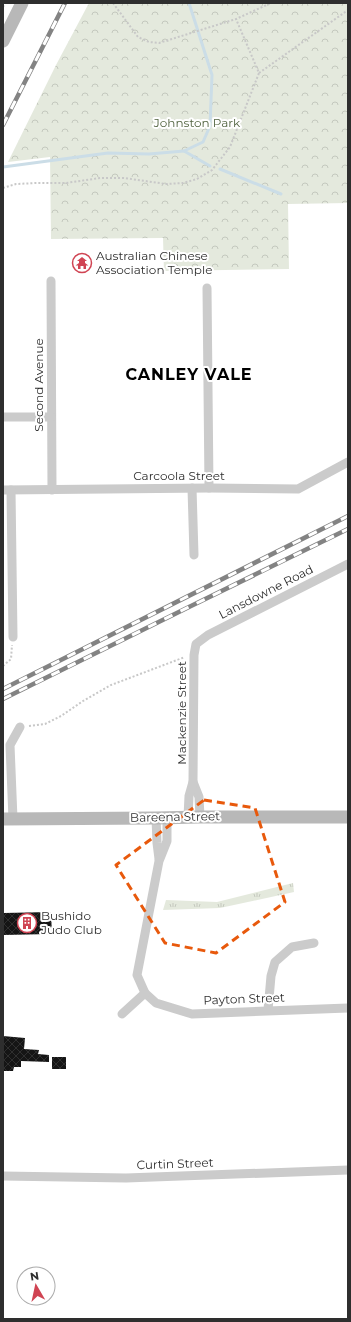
<svg xmlns="http://www.w3.org/2000/svg" width="351" height="1322" viewBox="0 0 351 1322" font-family="Montserrat,sans-serif">
  <style>
    .grass { fill: url(#grass-tufts) }
    .forest { fill: url(#forest-crowns) }
    .lines { fill: none; stroke-linecap: round; stroke-linejoin: round }
    .stream { stroke: #cbdde7; stroke-width: 3 }
    .building { fill: url(#building-cross-hatch) }
    .path { stroke: #c8c8c8; stroke-width: 2; stroke-dasharray: 2 2; stroke-linecap: butt }
    .minor { stroke: #cbcbcb; stroke-width: 9 }
    .secondary { stroke: #b8b8b8; stroke-width: 13 }
    .rail-casing { stroke: #838383; stroke-width: 4.5 }
    .rail { stroke: #fff; stroke-width: 3; stroke-dasharray: 9; stroke-linecap: butt }
    .marked { fill: none; stroke: #e8590c; stroke-width: 3; stroke-dasharray: 8 5; stroke-linejoin: round }
    .labels { text-anchor: middle; stroke-width: 4; stroke-linejoin: round; paint-order: stroke }
    .park-label { font-size: 12px; fill: #526440; stroke: #fff }
    .poi-label { font-size: 12px; fill: #2e2e2e; stroke: #fff; text-anchor: start }
    .street-label { font-size: 12px; fill: #2e2e2e; stroke: #fff }
    .district-label { font-size: 16px; font-weight: bold; letter-spacing: 1px; fill: #000; stroke: #fff }
  </style>
  <defs>
    <pattern id="grass-tufts" width="24" height="20" patternUnits="userSpaceOnUse"><rect width="24" height="20" fill="#e4e9dd"/><path d="M3 7l-1-3M5 7V3M7 7l1-3M15 17l-1-3M17 17v-4M19 17l1-3" fill="none" stroke="#c4c8be"/></pattern>
    <pattern id="forest-crowns" width="20" height="18" patternUnits="userSpaceOnUse"><rect width="20" height="18" fill="#e4e9dd"/><path d="M2 6a3 3 0 1 1 6 0M12 15a3 3 0 1 1 6 0" fill="none" stroke="#c4c8be"/></pattern>
    <pattern id="building-cross-hatch" width="8" height="8" patternUnits="userSpaceOnUse"><rect width="8" height="8" fill="#151515"/><path d="M0 0l8 8M0 8l8-8" fill="none" stroke="#2f2f2f"/></pattern>
  </defs>
  <rect width="100%" height="100%" fill="#fff"/>
  <path class="grass" d="M293 883 294 892 220 908 163 910 166 900 217 902Z"/>
  <path class="forest" d="M89 3H348V203L288 204 289 269 164 271 163 238 51 239 50 157 8 162 56 65Z"/>
  <g class="lines">
    <g class="stream">
      <path d="M184 151 210 166"/>
      <path d="M3 167 108 153 149 154 184 151 203 142 210 126 212 75 189 3"/>
      <path d="M220 169 281 194"/>
    </g>
  </g>
  <g class="building">
    <path d="M51 912 52 934 3 935V913Z"/>
    <path d="M3 1036 25 1038 24 1049 39 1050 38 1054 49 1055V1062L21 1061V1067H14L13 1071H3Z"/>
    <rect x="52" y="1057" width="14" height="12"/>
  </g>
  <g class="lines">
    <g class="path">
      <path d="M113 3 138 37 149 42 159 43 236 19 271 3"/>
      <path d="M3 7 5 3"/>
      <path d="M259 73 348 10"/>
      <path d="M3 188 16 184 36 183H66L100 178H124L166 184 183 183 197 179 212 170 230 147 259 73 236 19"/>
      <path d="M3 666 11 659 12 645"/>
      <path d="M29 726 45 724 61 716 83 701 111 685 185 657"/>
    </g>
    <g class="minor">
      <path d="M51 281 52 490"/>
      <path d="M207 288 209 488"/>
      <path d="M3 417H51"/>
      <path d="M192 488 194 555"/>
      <path d="M3 490 209 488 298 489 348 462"/>
      <path d="M11 490 13 637"/>
      <path d="M193 782 199 797 200 817"/>
      <path d="M188 817 189 796 193 782 194 655 196 644 208 635 348 564"/>
      <path d="M156 818 157 843 159 859"/>
      <path d="M13 819 10 745 20 727"/>
      <path d="M145 993 156 1003 192 1014 348 1008"/>
      <path d="M268 1010 271 976 275 962 292 947 314 943"/>
      <path d="M122 1014 145 993 137 975 159 861 167 841V818"/>
      <path d="M3 1176 126 1178 348 1170"/>
    </g>
    <g class="secondary">
      <path d="M3 41 22 3"/>
      <path d="M3 819 156 818 200 817H348"/>
    </g>
    <g class="rail-casing">
      <g id="rail">
        <path d="M3 125 65 3"/>
        <path d="M3 689 348 516"/>
        <path d="M3 699 191 606 348 529"/>
      </g>
    </g>
    <use href="#rail" class="rail"/>
  </g>
  <path class="marked" d="M204 800 255 808 285 902 216 953 165 943 116 865Z"/>
  <defs>
    <g id="temple-ring" transform="scale(1)"><circle r="9.5" fill="#fff" stroke="#d04453" stroke-width="1.5"/><path d="M0-6L5-2H3V0L6.5 2.5H4V6H1.5V3h-3V6H-4V2.5H-6.5L-3 0V-2H-5Z" fill="#d04453"/></g>
    <g id="building-ring" transform="scale(1)"><circle r="9.5" fill="#fff" stroke="#d04453" stroke-width="1.5"/><path d="M-4-6H4V6H1V3H-1V6H-4ZM-2.5-4.3h1.7v1.8h-1.7ZM.8-4.3h1.7v1.8H.8ZM-2.5-1h1.7V.8h-1.7ZM.8-1h1.7V.8H.8Z" fill="#d04453"/></g>
  </defs>
  <g fill-rule="evenodd">
    <use href="#temple-ring" x="82" y="263"/>
    <use href="#building-ring" x="27" y="923"/>
  </g>
  <g class="labels">
    <g class="park-label">
      <text x="197" y="127">Johnston Park</text>
    </g>
    <g class="poi-label">
      <text x="96" y="260">Australian Chinese<tspan x="96" dy="14">Association Temple</tspan></text>
      <text x="41" y="920">Bushido<tspan x="41" dy="14">Judo Club</tspan></text>
    </g>
    <g class="street-label">
      <text transform="translate(39 385) rotate(-90)" y="4">Second Avenue</text>
      <text x="179" y="480">Carcoola Street</text>
      <text transform="translate(266 592) rotate(-27)" y="4">Lansdowne Road</text>
      <text transform="translate(182 713) rotate(-90)" y="4">Mackenzie Street</text>
      <text transform="translate(175 817) rotate(-1)" y="4">Bareena Street</text>
      <text transform="translate(244 999) rotate(-2)" y="4">Payton Street</text>
      <text transform="translate(175 1164) rotate(-2)" y="4">Curtin Street</text>
    </g>
    <g class="district-label">
      <text x="189" y="380">CANLEY VALE</text>
    </g>
  </g>
  <rect width="351" height="1322" fill="none" stroke="#2e2e2e" stroke-width="8"/>
  <g transform="translate(36 1286) rotate(351)"><circle r="19" fill="#ffffff" stroke="#ababab"/>
  <path d="M0-3L7 15L0 10L-7 15Z" fill="#d04453"/>
  <text y="-6" font-size="11" font-weight="bold" text-anchor="middle" fill="#2e2e2e">N</text>
  </g>
</svg>
